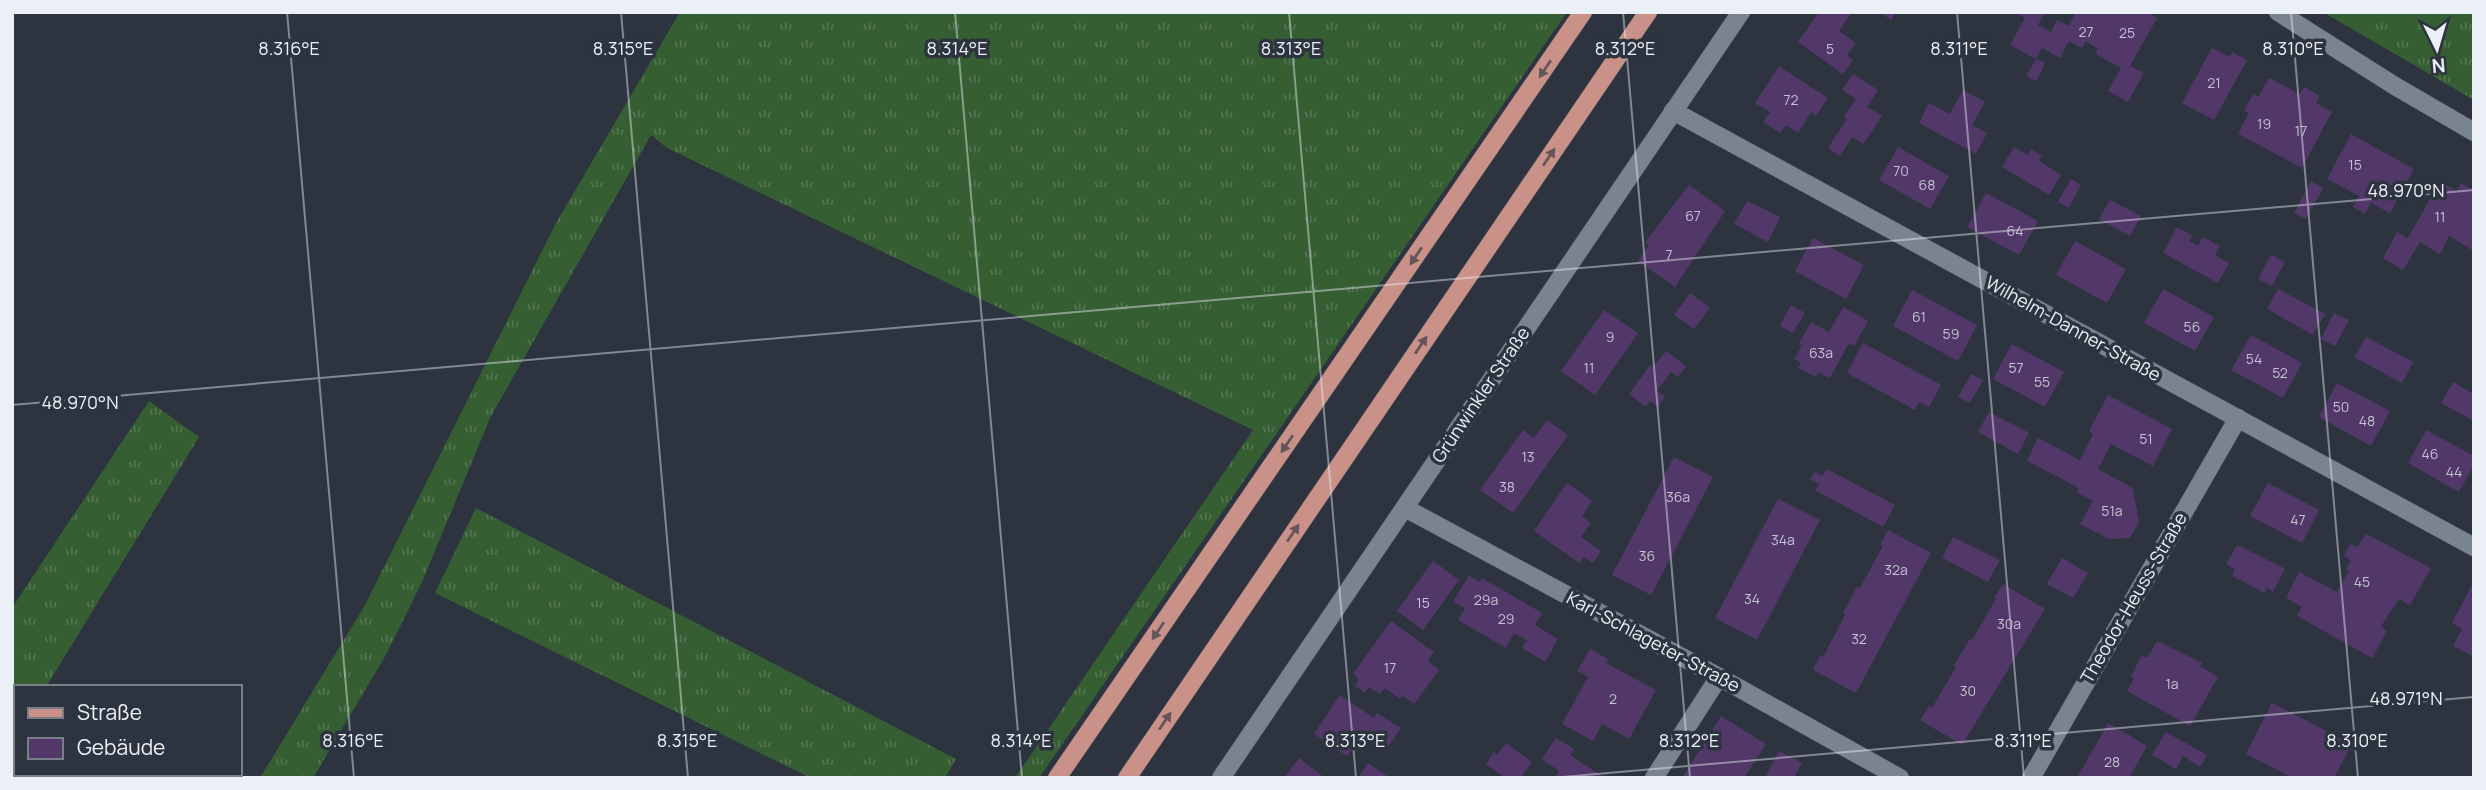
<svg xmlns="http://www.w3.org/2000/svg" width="2486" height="790" viewBox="0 0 2486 790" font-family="Manrope,sans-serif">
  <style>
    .grass { fill: url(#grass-tufts) }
    .building { fill: #513869 }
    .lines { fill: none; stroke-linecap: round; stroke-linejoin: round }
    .minor-casing { stroke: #4d535c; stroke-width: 19 }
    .primary-casing { stroke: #4d535c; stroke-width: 19 }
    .minor { stroke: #7a8390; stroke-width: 18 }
    .primary { stroke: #ca9189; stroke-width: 18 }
    .oneway { fill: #645559 }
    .ticks { fill: none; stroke: #ebf0f7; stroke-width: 2; stroke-opacity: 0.45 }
    .labels { text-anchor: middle; stroke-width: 7; stroke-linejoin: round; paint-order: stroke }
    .number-label { font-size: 14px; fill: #c4c2d4 }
    .street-label { font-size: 18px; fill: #ebf0f7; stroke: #2d343f }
    .ticks-label { font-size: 18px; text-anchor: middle; fill: #ebf0f7; stroke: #2d343f; stroke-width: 7; stroke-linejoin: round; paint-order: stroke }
  </style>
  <defs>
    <pattern id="grass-tufts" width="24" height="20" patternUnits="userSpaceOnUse" patternTransform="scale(1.75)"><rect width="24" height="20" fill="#365e33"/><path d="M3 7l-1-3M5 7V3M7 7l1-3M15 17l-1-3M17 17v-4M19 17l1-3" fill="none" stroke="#537551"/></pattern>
  </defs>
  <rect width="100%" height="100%" fill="#2d343f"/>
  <g class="grass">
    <path d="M680 12H1567L1039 778H1015L1253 430 667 148 651 135 491 416 422 582 387 653 313 778H260L365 605 556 223Z"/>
    <path d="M2323 12H2474V100Z"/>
    <path d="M149 401 199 437 46 687H16V736L12 742V608Z"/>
    <path d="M476 508 956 759 945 778H811L435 593Z"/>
  </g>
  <g class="building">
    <path d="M1819 12H1852L1839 31 1856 43 1847 55 1853 60 1843 74 1798 42Z"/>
    <path d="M1880 12H1896L1891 20Z"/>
    <path d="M2015 12H2045L2038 25 2051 32 2057 20 2068 26 2076 12H2147L2157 18 2130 66 2144 73 2128 102 2108 91 2121 68 2095 54 2098 49 2086 41 2082 48 2069 41 2060 58 2042 48 2036 59 2045 63 2036 81 2026 76 2036 59 2010 45 2025 18Z"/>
    <path d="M2212 48 2230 57 2232 52 2247 60 2214 120 2182 103Z"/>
    <path d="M1779 66 1828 98 1816 116 1811 112 1798 133 1786 125 1780 133 1763 122 1770 112 1755 103Z"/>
    <path d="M1853 74 1878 90 1867 107 1882 116 1863 144 1852 137 1840 156 1828 148 1847 119 1844 117 1856 99 1842 90Z"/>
    <path d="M2269 78 2300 94 2304 87 2320 96 2316 103 2332 112 2302 168 2238 134 2249 113 2244 111 2253 94 2258 97Z"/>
    <path d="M1963 90 1985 102 1972 125 1987 133 1976 154 1919 123 1929 103 1950 114Z"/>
    <path d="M2351 134 2414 169 2390 213 2371 203 2365 214 2353 207 2359 196 2327 179Z"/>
    <path d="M1898 147 1949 176 1930 209 1879 180Z"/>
    <path d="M2014 147 2028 155 2031 149 2042 156 2039 161 2061 175 2049 195 2002 167Z"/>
    <path d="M2071 179 2081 185 2069 208 2058 202Z"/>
    <path d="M2311 181 2323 188 2306 219 2294 213Z"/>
    <path d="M2440 181 2457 191 2461 183 2474 190 2472 198 2474 199V251L2449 236 2440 254 2420 242 2403 270 2383 258 2397 232 2408 238Z"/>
    <path d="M1689 185 1725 211 1675 287 1638 261 1649 245 1645 242Z"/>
    <path d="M1986 193 2038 221 2019 255 1967 227Z"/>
    <path d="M2110 200 2141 216 2130 236 2099 219Z"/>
    <path d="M1747 201 1780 217 1768 242 1734 224Z"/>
    <path d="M2177 227 2193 236 2189 241 2198 246 2203 237 2220 246 2215 255 2229 263 2218 283 2163 253Z"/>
    <path d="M1813 238 1864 265 1846 299 1795 271Z"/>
    <path d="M2075 241 2126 269 2107 303 2056 275Z"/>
    <path d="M2271 255 2285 262 2272 286 2258 279Z"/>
    <path d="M2163 289 2214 317 2195 351 2144 323Z"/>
    <path d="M2278 289 2325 314 2313 335 2267 309Z"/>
    <path d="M1912 290 1977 325 1958 361 1893 326Z"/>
    <path d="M1690 293 1710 308 1694 329 1674 315Z"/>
    <path d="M1791 305 1805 313 1793 333 1780 326Z"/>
    <path d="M1843 307 1868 321 1854 346 1849 343 1830 378 1818 372 1816 377 1798 368 1801 363 1794 359 1802 346 1799 344 1811 322 1829 332Z"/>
    <path d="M1604 310 1638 333 1595 395 1561 371Z"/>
    <path d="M2334 313 2349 320 2335 346 2321 339Z"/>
    <path d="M2251 335 2302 363 2283 398 2231 370Z"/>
    <path d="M2366 337 2413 362 2402 383 2354 357Z"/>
    <path d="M1863 343 1941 385 1929 407 1919 402 1915 410 1847 373Z"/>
    <path d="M2012 344 2064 372 2045 407 1993 379Z"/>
    <path d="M1666 351 1686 366 1678 377 1671 372 1657 391 1665 397 1658 407 1650 401 1646 407 1629 394 1650 365 1653 367Z"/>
    <path d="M1971 374 1983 380 1970 403 1958 397Z"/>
    <path d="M2453 382 2474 394V421L2441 403Z"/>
    <path d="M2337 383 2390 411 2371 446 2319 417Z"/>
    <path d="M2108 395 2172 429 2153 466 2111 444 2098 469 2133 488 2139 522 2130 538 2109 539 2080 524 2093 501 2077 492 2079 488 2027 461 2038 438 2080 460 2093 434 2089 431Z"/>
    <path d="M1989 412 2029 433 2018 454 1978 432Z"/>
    <path d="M1547 420 1568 435 1513 513 1480 490 1523 430 1534 438Z"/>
    <path d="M2426 430 2474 456V465L2459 492 2408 463Z"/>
    <path d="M1674 457 1713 477 1651 595 1612 575Z"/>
    <path d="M1827 469 1895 505 1883 527 1815 490 1819 484 1810 479 1814 472 1822 476Z"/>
    <path d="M1567 483 1592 501 1582 516 1591 523 1581 537 1601 551 1593 563 1584 557 1579 563 1534 531Z"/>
    <path d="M2268 483 2319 510 2302 543 2250 516Z"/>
    <path d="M1778 499 1820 520 1757 640 1715 618Z"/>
    <path d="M1888 530 1931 553 1856 693 1813 670 1820 655 1823 657 1845 615 1843 613 1857 587 1860 588 1883 546 1880 545Z"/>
    <path d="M2366 534 2431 568 2410 605 2399 599 2381 626 2387 631 2372 658 2297 616 2302 607 2286 598 2299 572 2337 592 2349 571 2345 570 2351 560 2344 556 2350 544 2357 547Z"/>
    <path d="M1953 537 2000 560 1988 582 1942 558Z"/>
    <path d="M2237 545 2285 569 2273 592 2267 588 2265 593 2232 576 2235 569 2226 564Z"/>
    <path d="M2062 558 2088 573 2073 598 2047 584Z"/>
    <path d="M1433 561 1459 580 1423 630 1397 611Z"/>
    <path d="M1469 575 1480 582 1482 578 1542 613 1535 625 1558 639 1545 662 1522 648 1527 640 1514 633 1506 648 1458 620 1465 608 1453 602Z"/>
    <path d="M2474 581V657L2453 646 2462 629 2452 623Z"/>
    <path d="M2003 584 2045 609 1962 745 1920 720 1929 706 1932 708 1956 667 1954 665 1970 639 1972 640 1996 599 1994 598Z"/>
    <path d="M1391 621 1434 652 1428 661 1439 670 1414 704 1403 696 1400 699 1385 688 1380 694 1369 687 1365 693 1355 686 1359 679 1353 674Z"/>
    <path d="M2157 641 2202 663 2200 666 2218 677 2190 726 2127 691 2134 678 2131 676 2142 655 2147 658Z"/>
    <path d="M1590 649 1608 659 1606 663 1656 690 1629 739 1602 724 1593 741 1562 724 1588 677 1577 671Z"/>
    <path d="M1340 695 1374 718 1377 713 1401 728 1385 751 1362 735 1347 756 1314 734Z"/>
    <path d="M2272 703 2352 744 2334 778H2293L2246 754Z"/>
    <path d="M1721 716 1766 744 1744 778H1682Z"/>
    <path d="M2108 723 2147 746 2129 778H2077Z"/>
    <path d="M2166 732 2207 755 2200 767 2183 756 2176 769 2152 755Z"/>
    <path d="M1556 738 1574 749 1570 755 1605 778H1555L1559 771 1542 759Z"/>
    <path d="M1506 743 1532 762 1520 778H1505L1486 764 1494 752 1497 755Z"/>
    <path d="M1779 751 1802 763 1794 778H1770L1766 776Z"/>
    <path d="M1299 758 1325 778H1284Z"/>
    <path d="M1368 763 1390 778H1358Z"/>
  </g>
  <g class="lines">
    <g class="minor-casing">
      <g id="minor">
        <path d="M2278 12 2395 86 2474 132"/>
        <path d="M1673 111 2474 547"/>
        <path d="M1405 508 1719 677 1900 778"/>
        <path d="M1221 778 1741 12"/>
        <path d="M1654 778 1719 677"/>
        <path d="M2031 778 2238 418"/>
      </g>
    </g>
    <g class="primary-casing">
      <g id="primary">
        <path d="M1057 778 1583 12"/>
        <path d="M1127 778 1648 12"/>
      </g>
    </g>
    <use href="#minor" class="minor"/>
    <use href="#primary" class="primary"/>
  </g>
  <defs><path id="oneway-solid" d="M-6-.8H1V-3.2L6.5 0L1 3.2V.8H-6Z" transform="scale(1.75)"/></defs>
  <g class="oneway">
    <use href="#oneway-solid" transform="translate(1545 69) rotate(124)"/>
    <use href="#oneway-solid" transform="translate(1549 157) rotate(-56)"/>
    <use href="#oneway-solid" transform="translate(1416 256) rotate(124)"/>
    <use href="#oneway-solid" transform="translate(1421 345) rotate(-56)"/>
    <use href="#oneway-solid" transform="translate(1287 444) rotate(124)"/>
    <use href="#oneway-solid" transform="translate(1293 533) rotate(-56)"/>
    <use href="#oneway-solid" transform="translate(1158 631) rotate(124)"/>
    <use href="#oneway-solid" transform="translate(1165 721) rotate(-56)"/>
  </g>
  <path class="ticks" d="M287 12 354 778M621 12 688 778M955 12 1022 778M1289 12 1356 778M1623 12 1690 778M1957 12 2024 778M2291 12 2358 778M12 405 2474 190M12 686 16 726M20 774V778M1551 778 2474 697"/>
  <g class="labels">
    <g class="number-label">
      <text x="2086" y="37">27</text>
      <text x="2127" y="38">25</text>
      <text x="1830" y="54">5</text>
      <text x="2214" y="88">21</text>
      <text x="1791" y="105">72</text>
      <text x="2264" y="129">19</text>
      <text x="2301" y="136">17</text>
      <text x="2355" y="170">15</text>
      <text x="1901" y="176">70</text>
      <text x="1927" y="190">68</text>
      <text x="1693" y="221">67</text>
      <text x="2440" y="222">11</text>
      <text x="2015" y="236">64</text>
      <text x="1669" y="260">7</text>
      <text x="1919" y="322">61</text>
      <text x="2192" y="332">56</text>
      <text x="1951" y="339">59</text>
      <text x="1610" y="342">9</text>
      <text x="1821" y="358">63a</text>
      <text x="2254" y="364">54</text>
      <text x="1589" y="373">11</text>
      <text x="2016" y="373">57</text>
      <text x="2280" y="378">52</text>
      <text x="2042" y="387">55</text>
      <text x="2341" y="412">50</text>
      <text x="2367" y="426">48</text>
      <text x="2146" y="444">51</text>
      <text x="2430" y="459">46</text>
      <text x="1528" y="462">13</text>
      <text x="2454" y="477">44</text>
      <text x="1507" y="492">38</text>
      <text x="1678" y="502">36a</text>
      <text x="2112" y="516">51a</text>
      <text x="2298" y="525">47</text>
      <text x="1783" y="545">34a</text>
      <text x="1647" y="561">36</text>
      <text x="1896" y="575">32a</text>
      <text x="2362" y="587">45</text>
      <text x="1752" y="604">34</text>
      <text x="1486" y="605">29a</text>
      <text x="1423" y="608">15</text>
      <text x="1506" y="624">29</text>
      <text x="2009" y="629">30a</text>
      <text x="1859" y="644">32</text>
      <text x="1390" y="673">17</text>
      <text x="2172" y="689">1a</text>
      <text x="1968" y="696">30</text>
      <text x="1613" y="704">2</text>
      <text x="2112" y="767">28</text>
    </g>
    <g class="street-label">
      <text transform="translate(2073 329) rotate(29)" y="6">Wilhelm-Danner-Straße</text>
      <text transform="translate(1481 395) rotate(-56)" y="6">Grünwinkler Straße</text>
      <text transform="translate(2134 598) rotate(-60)" y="6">Theodor-Heuss-Straße</text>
      <text transform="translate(1653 642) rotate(28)" y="6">Karl-Schlageter-Straße</text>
    </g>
  </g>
  <g class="ticks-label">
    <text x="289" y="55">8.316°E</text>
    <text x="623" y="55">8.315°E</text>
    <text x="957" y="55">8.314°E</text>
    <text x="1291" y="55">8.313°E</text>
    <text x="1625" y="55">8.312°E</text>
    <text x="1959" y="55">8.311°E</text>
    <text x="2293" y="55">8.310°E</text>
    <text x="2406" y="197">48.970°N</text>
    <text x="80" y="409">48.970°N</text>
    <text x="2406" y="705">48.971°N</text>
    <text x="353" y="747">8.316°E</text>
    <text x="687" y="747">8.315°E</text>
    <text x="1021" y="747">8.314°E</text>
    <text x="1355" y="747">8.313°E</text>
    <text x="1689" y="747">8.312°E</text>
    <text x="2023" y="747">8.311°E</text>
    <text x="2357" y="747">8.310°E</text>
  </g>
  <rect width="2486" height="790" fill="none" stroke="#ebf0f7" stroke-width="28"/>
  <rect x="14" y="685" width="228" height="91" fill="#2d343f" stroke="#797f89" stroke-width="2"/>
  <rect x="28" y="708" width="35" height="10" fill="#ca9189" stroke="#797f89" stroke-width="2"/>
  <text x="77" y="720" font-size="21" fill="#ebf0f7">Straße</text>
  <rect x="28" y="738" width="35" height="21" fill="#513869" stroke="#797f89" stroke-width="2"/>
  <text x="77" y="755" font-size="21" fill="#ebf0f7">Gebäude</text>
  <g transform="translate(2437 49) rotate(175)" stroke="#2d343f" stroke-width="5" paint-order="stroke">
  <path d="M0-5L12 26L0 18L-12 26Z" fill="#ebf0f7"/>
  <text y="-10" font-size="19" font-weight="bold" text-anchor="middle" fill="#ebf0f7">N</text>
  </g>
</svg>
